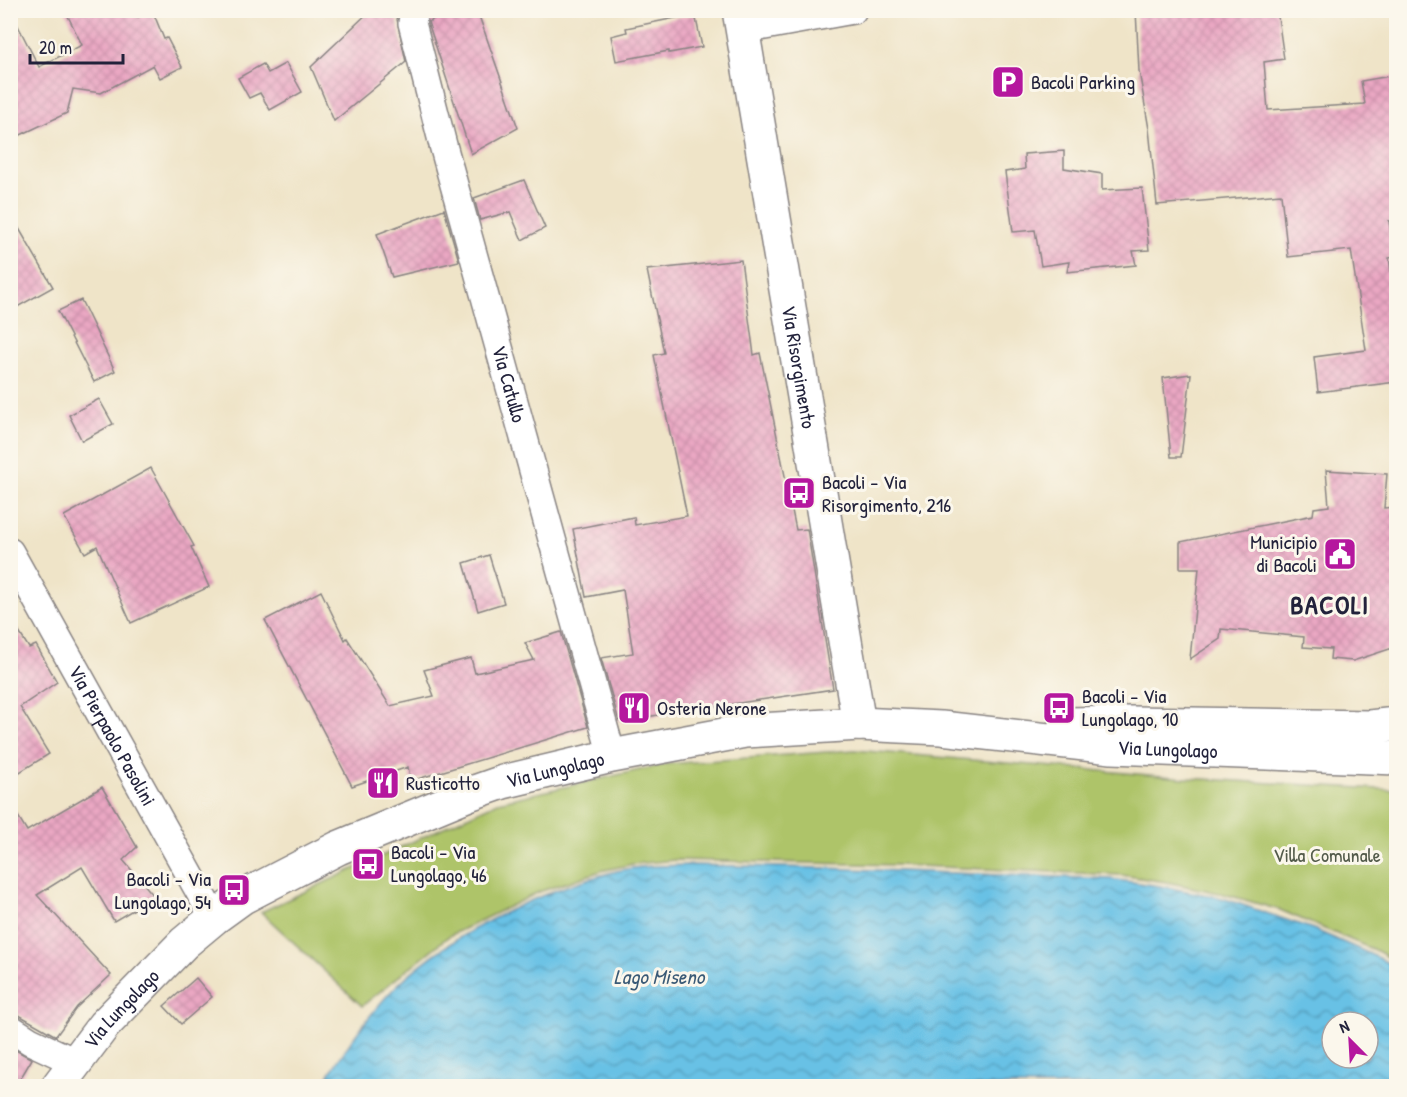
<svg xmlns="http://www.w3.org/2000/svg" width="1407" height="1097" viewBox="0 0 1407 1097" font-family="'Patrick Hand',sans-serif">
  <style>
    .park { fill: #aec469; stroke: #687352; stroke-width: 1.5 }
    .water { fill: url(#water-waves); stroke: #447290; stroke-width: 1.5; fill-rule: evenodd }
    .building { fill: url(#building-cross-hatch) }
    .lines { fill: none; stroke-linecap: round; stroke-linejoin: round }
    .street-casing { stroke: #888382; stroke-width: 30 }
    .secondary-casing { stroke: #888382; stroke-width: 36 }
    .street { stroke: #fff; stroke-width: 27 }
    .secondary { stroke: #fff; stroke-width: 33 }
    .labels { text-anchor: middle; stroke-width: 6; stroke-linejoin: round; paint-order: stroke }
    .poi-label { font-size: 20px; fill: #22223b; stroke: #fbf7ec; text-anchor: start }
    .street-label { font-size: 20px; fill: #22223b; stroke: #fbf7ec }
    .park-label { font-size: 20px; fill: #535b4b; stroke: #fbf7ec }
    .water-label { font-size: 21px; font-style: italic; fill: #3a5a76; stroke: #fbf7ec }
    .district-label { font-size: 26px; font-weight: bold; letter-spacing: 1.5px; fill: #22223b; stroke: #fbf7ec }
  </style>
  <defs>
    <pattern id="water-waves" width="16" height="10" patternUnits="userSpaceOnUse" patternTransform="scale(1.5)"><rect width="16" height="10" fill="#67c1e5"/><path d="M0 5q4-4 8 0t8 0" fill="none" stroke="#549cbb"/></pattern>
    <pattern id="building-cross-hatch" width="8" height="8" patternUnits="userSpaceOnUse" patternTransform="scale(1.5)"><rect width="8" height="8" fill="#eaa7c3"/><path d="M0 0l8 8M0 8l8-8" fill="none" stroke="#c88fa8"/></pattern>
  </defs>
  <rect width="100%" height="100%" fill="#fbf7ec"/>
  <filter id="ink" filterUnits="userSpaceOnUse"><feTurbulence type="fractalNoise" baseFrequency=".0167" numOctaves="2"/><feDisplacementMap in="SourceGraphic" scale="12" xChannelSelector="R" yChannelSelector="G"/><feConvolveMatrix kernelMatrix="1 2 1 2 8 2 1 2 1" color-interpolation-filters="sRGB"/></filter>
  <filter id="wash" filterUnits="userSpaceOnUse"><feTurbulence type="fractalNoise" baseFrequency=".008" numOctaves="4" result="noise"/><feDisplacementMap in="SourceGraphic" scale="24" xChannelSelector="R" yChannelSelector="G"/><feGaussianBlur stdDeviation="1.35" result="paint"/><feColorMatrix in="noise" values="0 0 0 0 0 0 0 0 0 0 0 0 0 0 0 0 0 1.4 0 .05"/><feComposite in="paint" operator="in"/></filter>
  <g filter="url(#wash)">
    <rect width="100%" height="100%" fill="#efe4c8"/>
    <path class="park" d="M854 750 1185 778 1396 790V962L1379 952 1280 910 1224 894 1166 882 1121 875 896 865 676 860 633 864 601 871 539 892 449 936 362 1006 261 912 498 802 666 764Z"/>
    <path class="water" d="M690 865 822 868 1110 879 1160 886 1222 898 1313 929 1379 958 1396 968V1086H322C341 1055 361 1025 386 997 439 938 540 890 617 871 641 865 666 866 690 865ZM1332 1022H1368V1058H1332Z"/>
    <g id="blocks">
      <g class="building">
        <path d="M10 10 39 67 82 45 65 10H135L138 17 153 12 164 39 167 38 182 67 160 78 153 65 101 93 73 89 67 113 10 140Z"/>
        <path d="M371 10H391L397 19 406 62 334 121 311 67Z"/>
        <path d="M450 10H477L518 128 471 154 428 22Z"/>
        <path d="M1136 10H1277L1284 59 1264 62 1268 110 1365 104 1361 81 1396 75V220L1389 221 1394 257 1389 258 1396 303V382L1318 392 1314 357 1366 350 1351 250 1288 257 1281 194 1157 205 1149 129 1139 71Z"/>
        <path d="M695 14 702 47 669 53V51L616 61 611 36 627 32 626 28Z"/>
        <path d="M286 63 302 92 270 110 260 93 249 98 238 78 263 64 268 73Z"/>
        <path d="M1064 151V168L1102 174V190L1142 188 1149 250 1133 251 1136 265 1067 272 1069 262 1041 266 1035 230 1013 232 1005 172 1025 169 1024 154Z"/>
        <path d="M524 180 545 228 522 240 510 212 480 220 474 198Z"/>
        <path d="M444 209 459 261 392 277 377 234Z"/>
        <path d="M10 213 53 287 10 311Z"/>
        <path d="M741 260 754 355 760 353 796 530 807 529 833 689 619 721 601 658 633 653 623 590 586 597 573 529 634 517 635 525 687 516 654 355 664 353 647 270Z"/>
        <path d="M81 300 115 371 94 382 58 311Z"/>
        <path d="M1191 374 1181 457H1171L1163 378Z"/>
        <path d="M99 399 113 424 82 441 69 415Z"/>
        <path d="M151 468 194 546 191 547 209 587 131 623 97 546 85 553 64 516Z"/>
        <path d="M1326 470 1387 474 1384 508 1396 507V647L1353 661 1330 659 1331 649 1303 647 1304 637 1221 629 1220 639 1190 659 1199 568H1180V542L1313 515 1314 508 1329 506Z"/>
        <path d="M489 555 504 603 478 611 464 563Z"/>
        <path d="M321 591 345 640 347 638 390 706 434 696 424 670 471 658 475 673 534 660 525 643 561 632 588 727 411 781 408 767 352 786 265 620Z"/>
        <path d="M10 618 29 648 36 645 57 682 20 707 49 754 10 778Z"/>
        <path d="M102 787 137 847 123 860 155 897 114 921 82 867 37 895 111 975 77 1007 56 1036 19 1015 10 1012V803L27 831Z"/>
        <path d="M196 978 212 997 181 1024 164 1006Z"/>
        <path d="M10 1047 32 1059 16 1086H10Z"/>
      </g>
    </g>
  </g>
  <g filter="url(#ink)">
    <use href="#blocks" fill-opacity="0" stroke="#888382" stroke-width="1.5"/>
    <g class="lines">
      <g class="street-casing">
        <g id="street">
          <path id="s1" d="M414 10 412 23 443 145 612 756"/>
          <path d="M743 30 853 10"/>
          <path id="s2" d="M10 552 214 918"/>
          <path d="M10 1028 30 1041 75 1062"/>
        </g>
      </g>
      <g class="secondary-casing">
        <g id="secondary">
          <path id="s3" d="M739 10 859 724"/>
          <path d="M1065 724 1132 723 1370 727 1396 724"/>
          <path id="s4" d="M58 1086 104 1025 184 943 214 918 243 897 338 848 466 795 503 782 612 756 745 731 859 724 941 728 1112 747 1396 758"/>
        </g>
      </g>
      <use href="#street" class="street"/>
      <use href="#secondary" class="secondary"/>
    </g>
  </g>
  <defs>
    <g id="parking-square" transform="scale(1.725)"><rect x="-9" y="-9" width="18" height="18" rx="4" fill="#b5179e" stroke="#fbf7ec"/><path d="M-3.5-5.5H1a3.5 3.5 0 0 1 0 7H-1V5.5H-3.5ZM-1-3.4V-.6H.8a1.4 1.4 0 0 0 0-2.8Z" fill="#fff"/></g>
    <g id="bus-square" transform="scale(1.725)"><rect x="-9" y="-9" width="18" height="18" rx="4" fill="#b5179e" stroke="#fbf7ec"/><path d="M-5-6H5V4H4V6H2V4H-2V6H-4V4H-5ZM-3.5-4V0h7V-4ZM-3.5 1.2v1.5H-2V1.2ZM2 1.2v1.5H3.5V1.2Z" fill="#fff"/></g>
    <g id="civic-square" transform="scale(1.725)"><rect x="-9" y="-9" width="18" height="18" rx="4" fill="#b5179e" stroke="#fbf7ec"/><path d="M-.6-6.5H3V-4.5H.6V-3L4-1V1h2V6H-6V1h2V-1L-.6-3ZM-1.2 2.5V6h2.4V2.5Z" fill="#fff"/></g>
    <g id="restaurant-square" transform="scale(1.725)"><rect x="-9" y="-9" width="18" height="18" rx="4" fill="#b5179e" stroke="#fbf7ec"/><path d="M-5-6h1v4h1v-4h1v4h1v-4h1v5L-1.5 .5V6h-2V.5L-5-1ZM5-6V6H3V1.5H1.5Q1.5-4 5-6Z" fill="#fff"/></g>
  </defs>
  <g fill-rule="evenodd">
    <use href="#parking-square" x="1008" y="82"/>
    <use href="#bus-square" x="799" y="493"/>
    <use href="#civic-square" x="1340" y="554"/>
    <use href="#restaurant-square" x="634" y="708"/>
    <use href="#bus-square" x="1059" y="708"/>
    <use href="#restaurant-square" x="383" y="783"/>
    <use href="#bus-square" x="368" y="864"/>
    <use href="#bus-square" x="234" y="890"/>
  </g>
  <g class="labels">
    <g class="poi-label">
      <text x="1031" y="89">Bacoli Parking</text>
      <text x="822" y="489">Bacoli - Via<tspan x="822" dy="23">Risorgimento, 216</tspan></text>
      <text x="1317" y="549" text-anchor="end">Municipio<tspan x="1317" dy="23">di Bacoli</tspan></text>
      <text x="1082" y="703">Bacoli - Via<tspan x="1082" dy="23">Lungolago, 10</tspan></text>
      <text x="657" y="715">Osteria Nerone</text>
      <text x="406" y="790">Rusticotto</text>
      <text x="391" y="859">Bacoli - Via<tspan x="391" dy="23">Lungolago, 46</tspan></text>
      <text x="211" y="886" text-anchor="end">Bacoli - Via<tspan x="211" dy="23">Lungolago, 54</tspan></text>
    </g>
    <g class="street-label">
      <text dy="7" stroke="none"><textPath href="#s3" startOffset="362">Via Risorgimento</textPath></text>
      <text dy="7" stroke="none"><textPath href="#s1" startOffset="387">Via Catullo</textPath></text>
      <text dy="7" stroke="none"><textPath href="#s2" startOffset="210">Via Pierpaolo Pasolini</textPath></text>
      <text dy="7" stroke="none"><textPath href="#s4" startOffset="1222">Via Lungolago</textPath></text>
      <text dy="7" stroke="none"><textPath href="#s4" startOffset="604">Via Lungolago</textPath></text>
      <text dy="7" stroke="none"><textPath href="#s4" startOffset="100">Via Lungolago</textPath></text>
    </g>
    <g class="park-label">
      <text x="1327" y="862">Villa Comunale</text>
    </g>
    <g class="water-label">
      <text x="659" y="984">Lago Miseno</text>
    </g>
    <g class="district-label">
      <text x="1330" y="614">BACOLI</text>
    </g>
  </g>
  <rect width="1407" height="1097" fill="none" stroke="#fbf7ec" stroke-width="36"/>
  <g transform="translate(1350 1040) rotate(336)"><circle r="28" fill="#fbf7ec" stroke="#a4a2a5" stroke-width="1.5"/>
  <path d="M0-4.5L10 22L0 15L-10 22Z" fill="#b5179e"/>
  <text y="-9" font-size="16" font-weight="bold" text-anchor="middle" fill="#22223b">N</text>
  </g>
  <path d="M30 54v9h93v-9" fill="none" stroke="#22223b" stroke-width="3"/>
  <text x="39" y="54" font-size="18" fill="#22223b" stroke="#fbf7ec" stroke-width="4.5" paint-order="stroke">20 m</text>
</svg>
